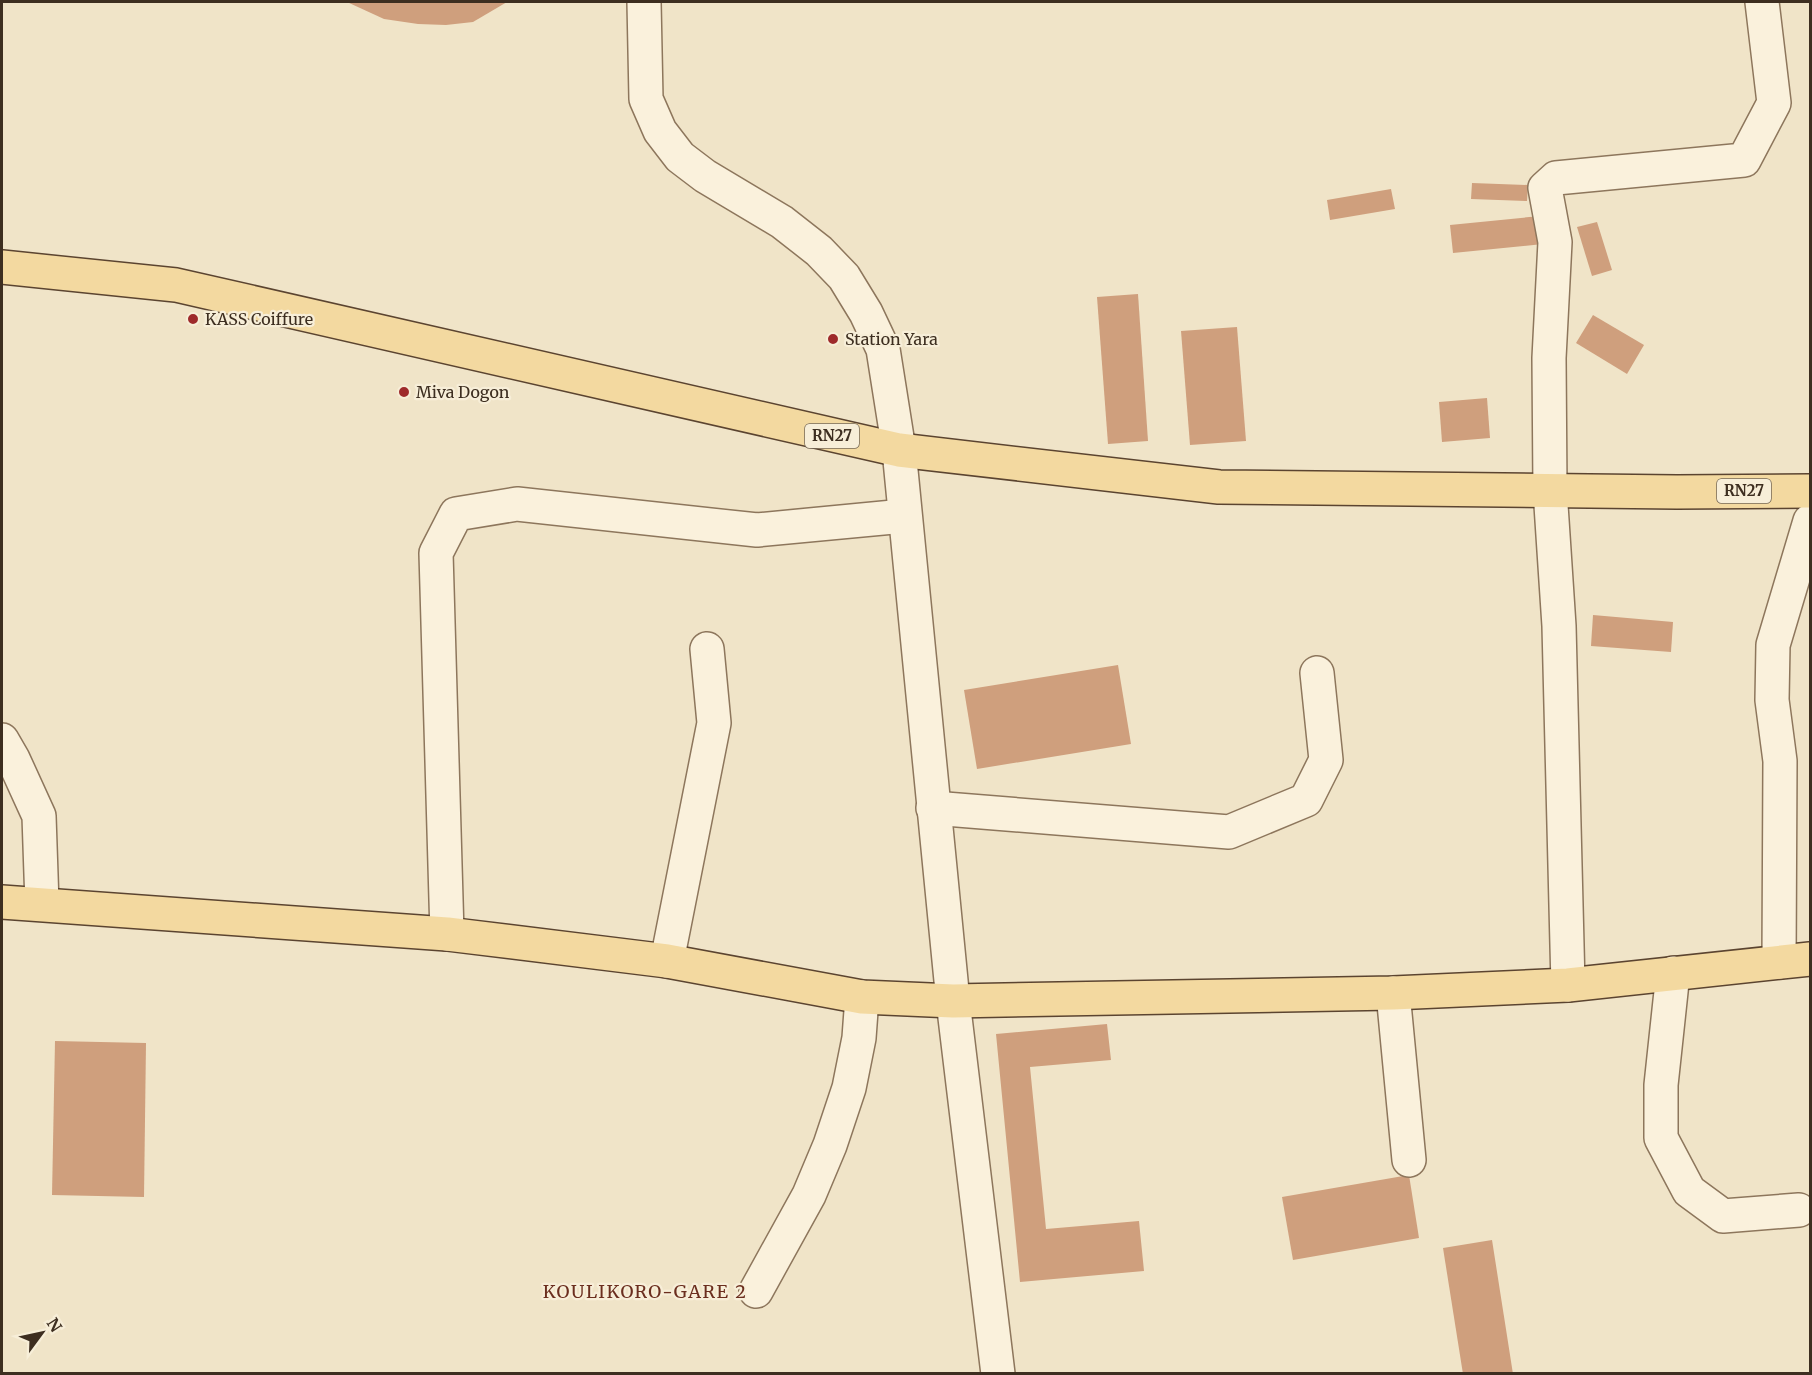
<svg xmlns="http://www.w3.org/2000/svg" width="1812" height="1375" viewBox="0 0 1812 1375" font-family="Merriweather,serif">
  <style>
    .building { fill: #cf9f7d }
    .lines { fill: none; stroke-linecap: round; stroke-linejoin: round }
    .minor-casing { stroke: #8d765c; stroke-width: 36 }
    .major-casing { stroke: #5b4430; stroke-width: 36 }
    .minor { stroke: #faf1dc; stroke-width: 33 }
    .major { stroke: #f3d9a0; stroke-width: 33 }
    .poi-dot { fill: #9e2a2b; stroke: #f7eed8; stroke-width: 2 }
    .labels { text-anchor: middle; stroke-width: 4.5; stroke-linejoin: round; paint-order: stroke }
    .shield { fill: #f7eed8; stroke: #756857; stroke-width: 1.5 }
    .shield-label { font-size: 15px; font-weight: bold; fill: #3d2e20 }
    .poi-label { font-size: 16px; fill: #3d2e20; stroke: #f7eed8; text-anchor: start }
    .neighbourhood-label { font-size: 18px; letter-spacing: 1.5px; fill: #6b2e1e; stroke: #f7eed8 }
  </style>
  <rect width="100%" height="100%" fill="#f0e4c8"/>
  <g class="building">
    <path d="M347 2H507L473 22 446 25 418 24 384 19Z"/>
    <path d="M1472 183 1528 185 1527 201 1471 199Z"/>
    <path d="M1391 189 1395 209 1330 220 1327 200Z"/>
    <path d="M1540 216 1543 244 1453 253 1450 225Z"/>
    <path d="M1597 222 1612 270 1592 276 1577 227Z"/>
    <path d="M1138 294 1148 441 1108 444 1097 297Z"/>
    <path d="M1593 315 1644 345 1627 374 1576 343Z"/>
    <path d="M1237 327 1246 441 1190 445 1181 331Z"/>
    <path d="M1487 398 1490 438 1442 442 1439 402Z"/>
    <path d="M1593 615 1673 622 1671 652 1591 646Z"/>
    <path d="M1118 665 1131 744 977 769 964 690Z"/>
    <path d="M1107 1024 1111 1060 1030 1067 1046 1229 1139 1221 1144 1271 1020 1282 996 1034Z"/>
    <path d="M55 1041 146 1043 144 1197 52 1195Z"/>
    <path d="M1409 1175 1419 1238 1293 1260 1282 1197Z"/>
    <path d="M1492 1240 1513 1374H1463L1443 1248Z"/>
  </g>
  <g class="lines">
    <g class="minor-casing">
      <g id="minor">
        <path d="M644 2 646 99 660 131 680 157 705 176 782 222 819 251 844 277 866 313 883 349 899 450 953 1001 998 1374"/>
        <path d="M2 740 13 759 39 816 42 904"/>
        <path d="M933 808 1229 832 1306 800 1326 760 1317 673"/>
        <path d="M447 934 436 553 456 514 517 504 757 530 904 516"/>
        <path d="M667 961 714 723 707 649"/>
        <path d="M1779 962 1780 761 1772 700 1773 645 1810 521"/>
        <path d="M1673 973 1661 1085V1138L1689 1191 1723 1216 1799 1210"/>
        <path d="M1568 985 1559 626 1550 490 1549 358 1555 242 1545 188 1556 178 1744 160 1774 103 1762 2"/>
        <path d="M1393 993 1409 1160"/>
        <path d="M756 1291 809 1195 830 1145 849 1088 859 1038 862 997"/>
      </g>
    </g>
    <g class="major-casing">
      <g id="major">
        <path d="M2 267 176 285 899 450 1219 487 1677 492 1810 491"/>
        <path d="M2 902 447 934 667 961 862 997 953 1001 1393 993 1568 985 1810 959"/>
      </g>
    </g>
    <use href="#minor" class="minor"/>
    <use href="#major" class="major"/>
  </g>
  <g class="poi-dot">
    <circle cx="193" cy="319" r="6"/>
    <circle cx="833" cy="339" r="6"/>
    <circle cx="404" cy="392" r="6"/>
  </g>
  <g class="labels">
    <g class="shield">
      <rect x="805" y="424" width="54" height="24" rx="4.5"/>
      <rect x="1717" y="479" width="54" height="24" rx="4.5"/>
    </g>
    <g class="shield-label">
      <text x="832" y="441">RN27</text>
      <text x="1744" y="496">RN27</text>
    </g>
    <g class="poi-label">
      <text x="205" y="325">KASS Coiffure</text>
      <text x="845" y="345">Station Yara</text>
      <text x="416" y="398">Miva Dogon</text>
    </g>
    <g class="neighbourhood-label">
      <text x="645" y="1298">KOULIKORO-GARE 2</text>
    </g>
  </g>
  <rect width="1812" height="1375" fill="none" stroke="#3d2e20" stroke-width="6"/>
  <g transform="translate(42 1333) rotate(57)" stroke="#f7eed8" stroke-width="4.5" paint-order="stroke">
  <path d="M0-4.5L10 22L0 15L-10 22Z" fill="#3d2e20"/>
  <text y="-9" font-size="16" font-weight="bold" text-anchor="middle" fill="#3d2e20">N</text>
  </g>
</svg>
